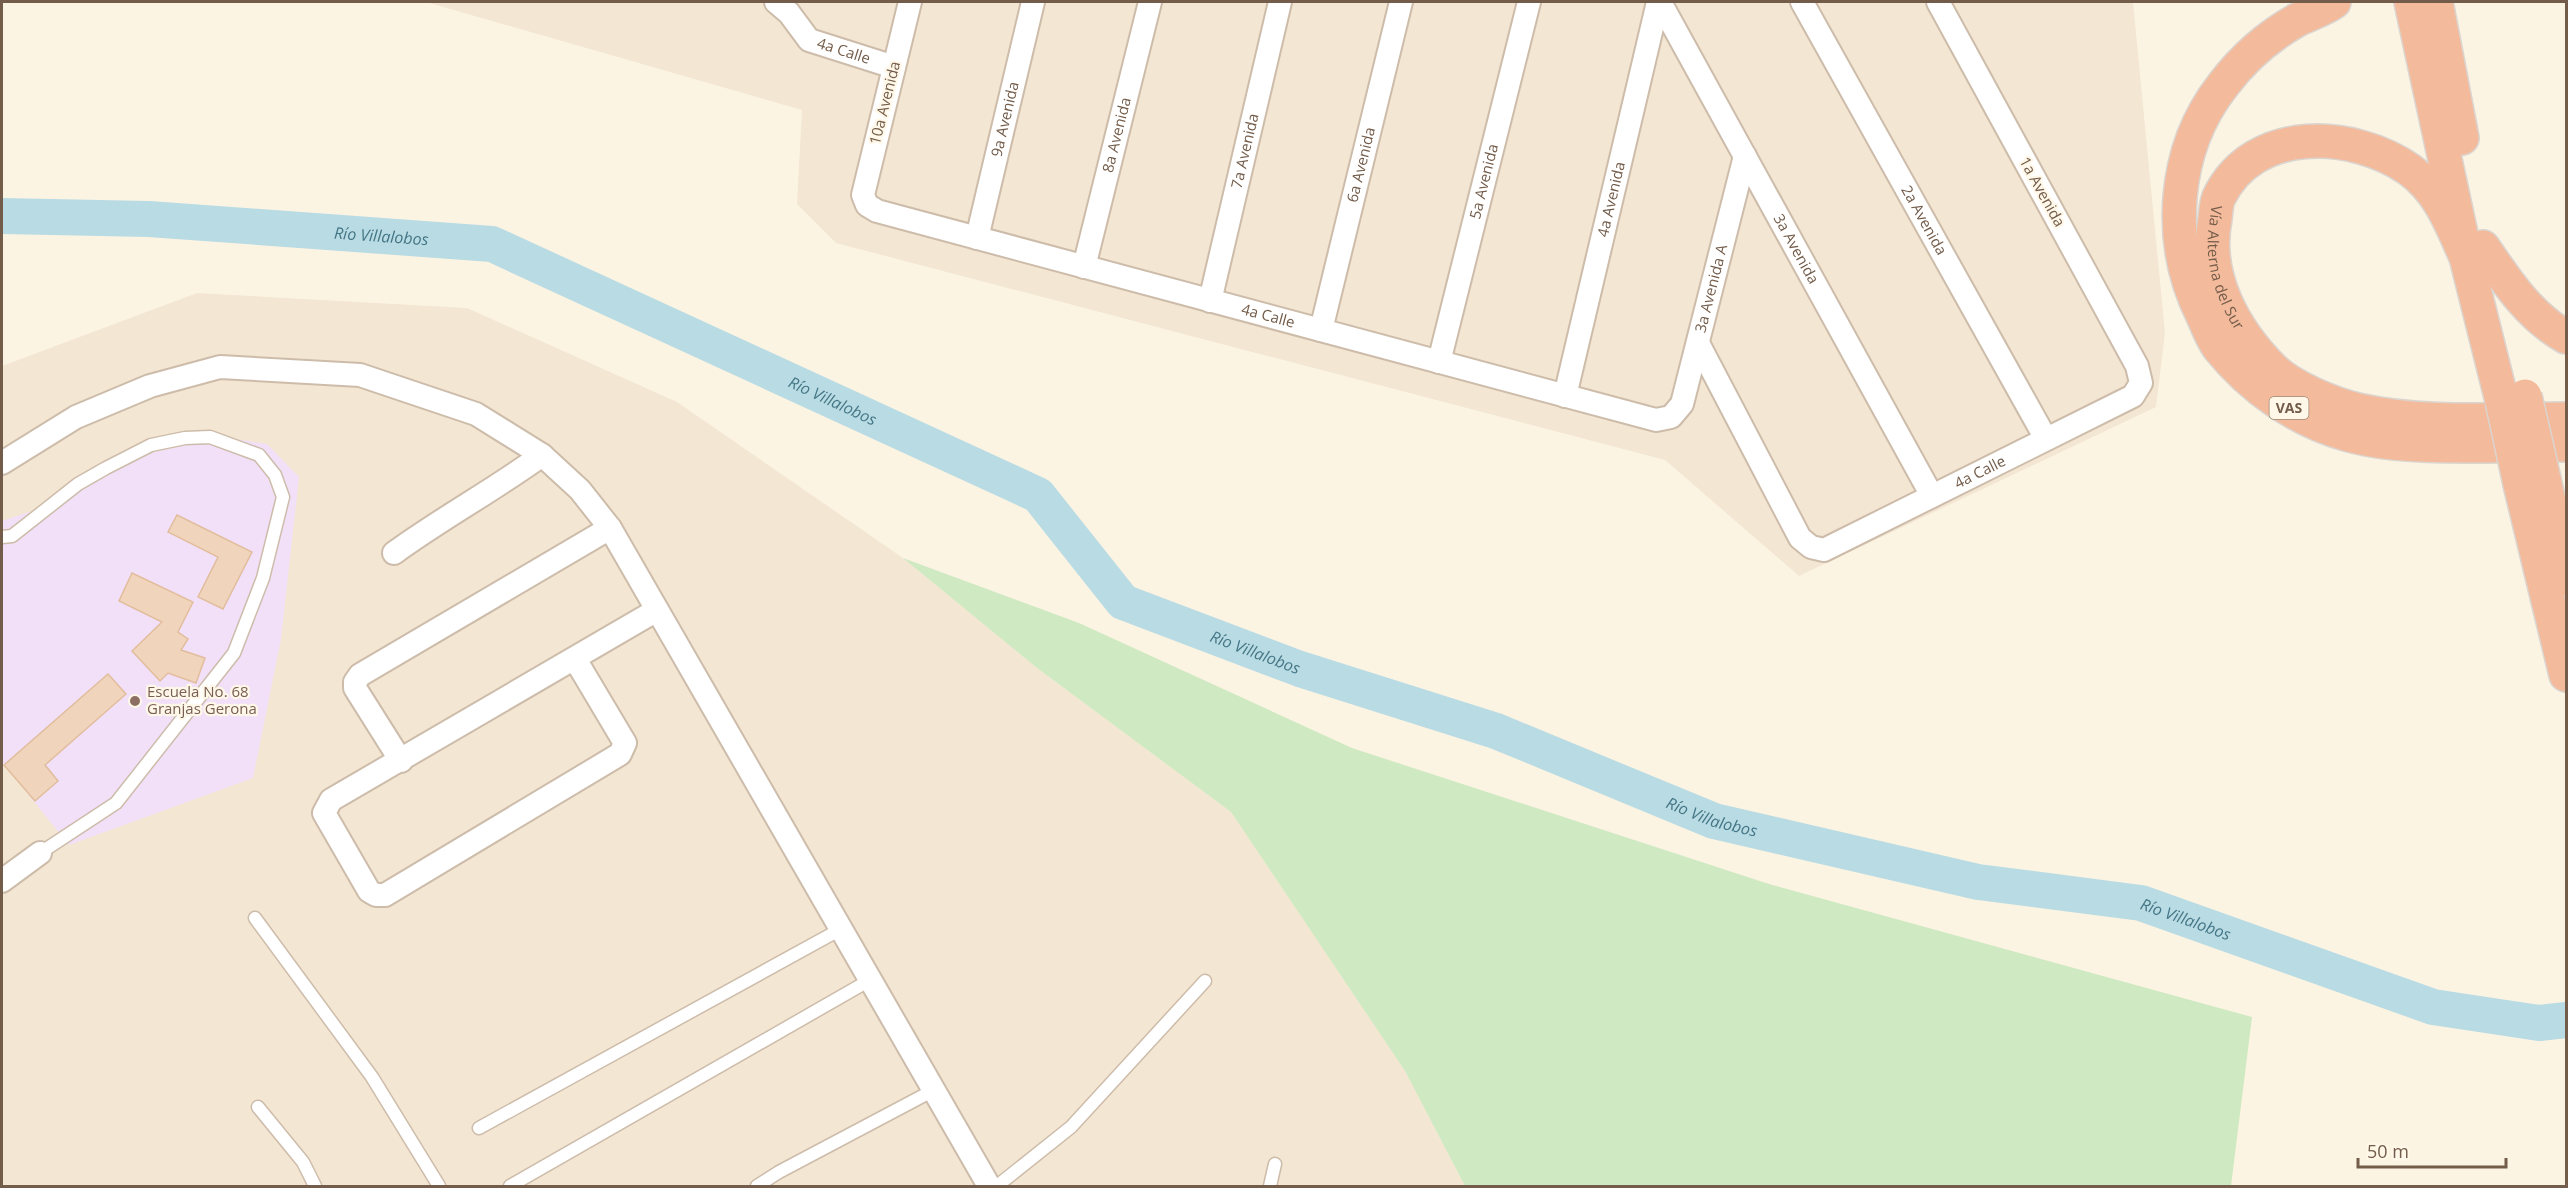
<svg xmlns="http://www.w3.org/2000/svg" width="2568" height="1188" viewBox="0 0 2568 1188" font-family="'Open Sans',sans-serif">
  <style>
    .residential { fill: #f3e6d2 }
    .education { fill: #f1e0f8 }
    .green { fill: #cfe9c2 }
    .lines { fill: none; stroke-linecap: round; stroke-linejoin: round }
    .river { stroke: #b9dbe4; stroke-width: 36 }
    .building { fill: #f0d5bc; stroke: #e2bd9d; stroke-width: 1.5 }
    .lane-casing { stroke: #cdbcaa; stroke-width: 15 }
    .street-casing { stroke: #cdbcaa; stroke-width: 26 }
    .highway-casing { stroke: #dbd5d0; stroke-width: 36 }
    .lane { stroke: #fff; stroke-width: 12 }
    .street { stroke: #fff; stroke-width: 22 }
    .highway { stroke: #f4ba9c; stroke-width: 33 }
    .highway-bridge-casing { stroke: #dbd5d0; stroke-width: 36; stroke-linecap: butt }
    .highway-bridge { stroke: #f4ba9c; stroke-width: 33 }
    .education-dot { fill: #8d6e63; stroke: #fff8e9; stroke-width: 2 }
    .labels { text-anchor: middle; stroke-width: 4.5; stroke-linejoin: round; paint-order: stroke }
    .shield { fill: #fff8e9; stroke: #9d8b7a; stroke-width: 1.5 }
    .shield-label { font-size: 14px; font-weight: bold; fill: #735c4a }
    .street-label { font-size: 15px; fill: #735c4a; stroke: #fff8e9 }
    .education-label { font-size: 15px; fill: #785e54; stroke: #fff8e9; text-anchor: start }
    .water-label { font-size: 16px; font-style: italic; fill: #447686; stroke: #fff8e9 }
  </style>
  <rect width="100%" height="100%" fill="#fcf4e3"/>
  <g class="residential">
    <path d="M426 2H2133L2165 333 2156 407 1799 576 1665 460 836 243 797 204 802 110Z"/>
    <path d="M197 293 467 308 677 402 903 558 1037 668 1231 812 1405 1071 1465 1186H2V366Z"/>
  </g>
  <path class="education" d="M222 437 267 444 299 477 281 639 253 778 69 845 2 762V521L38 509 62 487 104 463Z"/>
  <path class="green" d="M903 558 1079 623 1352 748 1769 884 2252 1017 2231 1186H1465L1405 1071 1231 812 1037 668Z"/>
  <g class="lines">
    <path class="river" id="s1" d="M2 216 149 219 492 244 1038 495 1123 602 1300 669 1496 731 1714 821 1978 882 2141 903 2433 1007 2539 1023 2566 1020"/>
  </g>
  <g class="building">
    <path d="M177 515 252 552 223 609 198 597 218 557 168 532Z"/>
    <path d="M132 573 193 602 178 632 188 639 181 650 205 658 196 683 168 673 160 681 132 651 162 622 119 601Z"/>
    <path d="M108 674 126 694 45 765 58 781 35 801 4 765Z"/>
  </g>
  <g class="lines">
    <g class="lane-casing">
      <g id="lane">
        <path d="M2 537 12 536 78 484 106 468 151 445 185 438 210 437 259 455 275 475 283 497 263 578 234 653 116 803 40 853"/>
        <path d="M255 918 372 1077 439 1186"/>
        <path d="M258 1107 303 1162 315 1186"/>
        <path d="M479 1128 841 929"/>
        <path d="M510 1186 870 980"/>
        <path d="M757 1186 779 1172 934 1090"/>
        <path d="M997 1186 1071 1127 1205 981"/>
        <path d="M1270 1186 1275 1164"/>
      </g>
    </g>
    <g class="street-casing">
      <g id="street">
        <path id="s2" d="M776 2 789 13 809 40 894 67"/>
        <path id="s3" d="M910 2 863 195 867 205 877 211 1656 420 1671 417 1682 404 1745 156"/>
        <path id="s4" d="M1660 2 1932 496"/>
        <path id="s5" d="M1802 2 2046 439"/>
        <path id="s6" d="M977 238 1033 2"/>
        <path id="s7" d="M1084 267 1150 2"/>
        <path id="s8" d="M1210 301 1280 2"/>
        <path id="s9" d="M1321 330 1401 2"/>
        <path id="s10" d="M1698 343 1800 538 1811 547 1824 550 2133 396 2141 383 2137 366 1938 2"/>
        <path id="s11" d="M1439 362 1529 2"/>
        <path id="s12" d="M1565 396 1658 2"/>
        <path d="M2 463 76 417 150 386 220 367 360 375 476 414 542 455 580 490 610 528 989 1186"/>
        <path d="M394 553C442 518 494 490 542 455"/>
        <path d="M575 659 625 743 620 754 385 895H376L369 891 324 813 331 800 657 610"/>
        <path d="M401 761 355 688V682L360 675 610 528"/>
        <path d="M2 881 40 853"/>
      </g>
    </g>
    <g class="highway-casing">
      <g id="highway">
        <path d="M2334 2C2323 10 2309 14 2297 20 2267 37 2244 57 2223 85 2172 150 2166 243 2203 316 2208 327 2212 339 2219 348 2252 389 2298 421 2349 435 2410 452 2502 444 2566 445"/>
        <path d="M2411 2 2466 257 2502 401"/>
        <path d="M2436 2 2462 138"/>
        <path d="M2483 247C2507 282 2529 316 2566 337"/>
        <path id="s13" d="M2466 257C2451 224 2440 192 2410 170 2353 130 2254 125 2219 197 2216 203 2216 212 2215 219 2204 275 2233 329 2273 369 2291 387 2333 404 2358 410 2425 425 2498 419 2566 419"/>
        <path d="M2544 479 2566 579"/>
        <path d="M2520 484 2566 675"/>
      </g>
    </g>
    <use href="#lane" class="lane"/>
    <use href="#street" class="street"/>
    <use href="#highway" class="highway"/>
    <g class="highway-bridge-casing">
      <g id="highway-bridge">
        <path d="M2525 396 2544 479"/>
        <path d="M2502 401 2520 484"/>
      </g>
    </g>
    <use href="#highway-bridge" class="highway-bridge"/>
  </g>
  <circle class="education-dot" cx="135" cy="701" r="6"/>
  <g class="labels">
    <rect class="shield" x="2269.5" y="397" width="39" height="22" rx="4.5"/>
    <g class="shield-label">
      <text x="2289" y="413">VAS</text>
    </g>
    <g class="street-label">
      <text dy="5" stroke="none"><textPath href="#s2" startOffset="87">4a Calle</textPath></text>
      <text transform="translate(885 103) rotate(-76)" y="5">10a Avenida</text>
      <text dy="5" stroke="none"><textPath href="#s6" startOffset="122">9a Avenida</textPath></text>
      <text dy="5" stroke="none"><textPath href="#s7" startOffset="136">8a Avenida</textPath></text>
      <text dy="5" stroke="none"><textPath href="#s8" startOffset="154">7a Avenida</textPath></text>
      <text dy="5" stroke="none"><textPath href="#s9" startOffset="170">6a Avenida</textPath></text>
      <text dy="5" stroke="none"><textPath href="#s11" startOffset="186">5a Avenida</textPath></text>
      <text transform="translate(2042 192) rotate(61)" y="5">1a Avenida</text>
      <text dy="5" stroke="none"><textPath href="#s12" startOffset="202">4a Avenida</textPath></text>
      <text dy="5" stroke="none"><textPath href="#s5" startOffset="250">2a Avenida</textPath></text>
      <text dy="5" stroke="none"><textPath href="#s4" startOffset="282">3a Avenida</textPath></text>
      <text dy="5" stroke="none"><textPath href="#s13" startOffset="396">Vía Alterna del Sur</textPath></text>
      <text dy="5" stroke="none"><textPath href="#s3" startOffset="1179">3a Avenida A</textPath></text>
      <text dy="5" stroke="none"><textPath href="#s3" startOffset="626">4a Calle</textPath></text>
      <text dy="5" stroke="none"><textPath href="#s10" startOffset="422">4a Calle</textPath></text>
    </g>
    <g class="education-label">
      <text x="147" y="697">Escuela No. 68<tspan x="147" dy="17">Granjas Gerona</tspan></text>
    </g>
    <g class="water-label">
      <text dy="6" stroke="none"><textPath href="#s1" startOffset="380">Río Villalobos</textPath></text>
      <text dy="6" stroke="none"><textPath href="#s1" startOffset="866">Río Villalobos</textPath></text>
      <text dy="6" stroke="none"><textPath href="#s1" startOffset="1370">Río Villalobos</textPath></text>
      <text dy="6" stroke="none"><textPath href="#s1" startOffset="1856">Río Villalobos</textPath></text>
      <text dy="6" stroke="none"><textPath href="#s1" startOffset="2342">Río Villalobos</textPath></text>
    </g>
  </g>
  <rect width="2568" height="1188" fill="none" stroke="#735c4a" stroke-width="6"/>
  <path d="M2358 1158v9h148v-9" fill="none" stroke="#735c4a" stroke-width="3"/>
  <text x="2367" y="1158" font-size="18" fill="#735c4a" stroke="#fff8e9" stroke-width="4.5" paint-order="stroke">50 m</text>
</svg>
